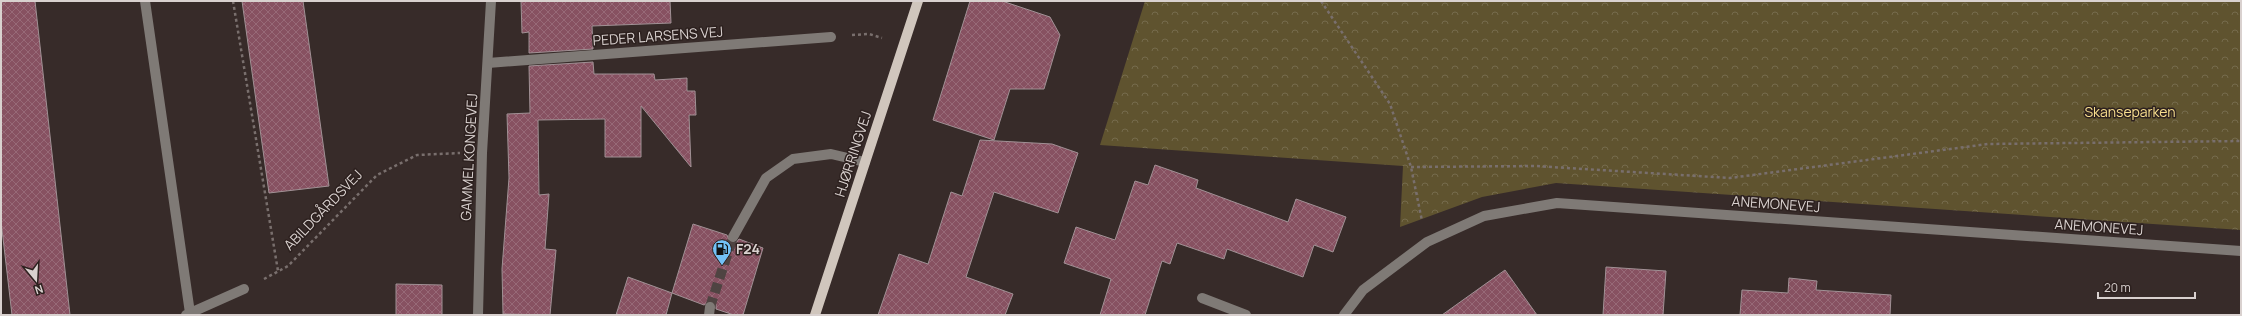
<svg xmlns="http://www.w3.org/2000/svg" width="2242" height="316" viewBox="0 0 2242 316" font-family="Manrope,sans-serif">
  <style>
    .park { fill: url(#park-crowns) }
    .building { fill: url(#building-cross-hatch); stroke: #a19195 }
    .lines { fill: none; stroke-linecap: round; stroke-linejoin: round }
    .minor-tunnel { stroke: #4f4442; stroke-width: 10; stroke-dasharray: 10 5; stroke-linecap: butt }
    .path { stroke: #796f6d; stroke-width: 2.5; stroke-dasharray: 3 3; stroke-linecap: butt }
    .minor { stroke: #7f7a76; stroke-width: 10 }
    .major { stroke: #d0c6bd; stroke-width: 10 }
    .labels { text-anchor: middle; stroke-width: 3; stroke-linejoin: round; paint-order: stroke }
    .street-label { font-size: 14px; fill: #d9d1cf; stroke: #2d211f }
    .park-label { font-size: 14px; fill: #f8de8e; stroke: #2d211f }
    .poi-label { font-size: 14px; font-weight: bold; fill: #d9d1cf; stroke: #2d211f; text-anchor: start }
  </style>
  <defs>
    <pattern id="park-crowns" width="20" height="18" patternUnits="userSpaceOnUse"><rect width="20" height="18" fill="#5f532f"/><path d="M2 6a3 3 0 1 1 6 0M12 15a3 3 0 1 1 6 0" fill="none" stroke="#756b4c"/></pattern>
    <pattern id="building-cross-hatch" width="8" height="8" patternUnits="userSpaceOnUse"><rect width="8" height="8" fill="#875161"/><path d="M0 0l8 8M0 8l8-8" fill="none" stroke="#976977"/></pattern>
  </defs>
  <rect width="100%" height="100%" fill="#372b29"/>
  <path class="park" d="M1145 1H2241V230L1556 183 1482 197 1400 227 1403 166 1100 145Z"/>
  <g class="building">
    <path d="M1 1H35L70 315H12L1 221Z"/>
    <path d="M242 1H303L329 186 269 193Z"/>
    <path d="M521 1H670L671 23 592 26 593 49 529 53V32L522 33Z"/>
    <path d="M970 1H1002L1050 17 1060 35 1044 89H1010L994 140 933 120Z"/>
    <path d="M593 62 594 74H654L655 80 687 78V91H695L696 115H689L691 167 641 106V157H605V119L538 120 539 195 549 194 545 249 556 250 550 315 503 314 502 269 509 178 507 114 530 113 529 66Z"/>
    <path d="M980 140 1052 144 1078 153 1058 213 994 192 966 277 1013 294 1005 315H878L899 254 928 264 951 192 962 196Z"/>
    <path d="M1155 165 1198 180 1196 188 1288 222 1296 199 1346 217 1333 252 1314 245 1303 277 1227 249 1224 259 1177 243 1170 264 1162 261 1145 315H1100L1111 279 1064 263 1076 227 1115 240 1135 181 1148 185Z"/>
    <path d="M693 224 727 235 730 243H736L739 239 763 248 743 315H734L716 309V304L711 301 704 305 672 293Z"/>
    <path d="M1606 267 1666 271 1663 315H1603Z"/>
    <path d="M1505 270 1537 315H1442Z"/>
    <path d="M628 277 672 293 666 315H616Z"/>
    <path d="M1789 278 1817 281 1816 290 1891 295 1890 315H1740L1742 290 1788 293Z"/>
    <path d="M396 284 442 285V315H396Z"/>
  </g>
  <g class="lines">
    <path class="minor-tunnel" d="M710 307 733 237"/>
    <g class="path">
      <path d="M233 1 278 271"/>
      <path d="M1321 1 1390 104 1411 167 1422 221"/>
      <path d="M852 35 869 34 882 38"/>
      <path d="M1411 167 1535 166 1730 178 1988 144 2241 141"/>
      <path d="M264 279 288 266 377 175 417 155 460 153"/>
    </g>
    <g class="minor">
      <path d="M145 1 190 313 186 315"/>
      <path d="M488 63 831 37"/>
      <path d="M733 237 766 178 793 159 831 154 865 162"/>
      <path d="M1202 298 1246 315"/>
      <path d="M190 313 244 289"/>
      <path d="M478 315 482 153 491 1"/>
      <path d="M709 315 710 307"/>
      <path d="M1344 315 1363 290 1427 242 1484 216 1557 203 2241 251"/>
    </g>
    <path class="major" d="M815 315 918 1"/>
  </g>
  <defs>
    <g id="fuel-pin" transform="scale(1)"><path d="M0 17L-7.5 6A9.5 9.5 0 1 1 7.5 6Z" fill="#73c1f6" stroke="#2d211f"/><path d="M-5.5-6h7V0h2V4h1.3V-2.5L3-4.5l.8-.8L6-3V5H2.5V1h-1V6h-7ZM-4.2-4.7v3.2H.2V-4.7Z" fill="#111"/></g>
  </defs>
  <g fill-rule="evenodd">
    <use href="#fuel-pin" x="722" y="249"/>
  </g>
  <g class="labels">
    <g class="street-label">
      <text transform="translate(658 36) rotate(-4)" y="5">PEDER LARSENS VEJ</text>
      <text transform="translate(853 154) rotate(-72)" y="5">HJØRRINGVEJ</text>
      <text transform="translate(469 157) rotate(-87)" y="5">GAMMEL KONGEVEJ</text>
      <text transform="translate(1776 204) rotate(4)" y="5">ANEMONEVEJ</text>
      <text transform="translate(323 210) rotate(-46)" y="5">ABILDGÅRDSVEJ</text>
      <text transform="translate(2099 227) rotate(4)" y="5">ANEMONEVEJ</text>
    </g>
    <g class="park-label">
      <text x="2130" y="117">Skanseparken</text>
    </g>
    <g class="poi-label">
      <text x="736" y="254">F24</text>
    </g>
  </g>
  <rect width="2242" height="316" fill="none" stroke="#d9d1cf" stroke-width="4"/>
  <g transform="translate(36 280) rotate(162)" stroke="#2d211f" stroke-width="3" paint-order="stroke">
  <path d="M0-3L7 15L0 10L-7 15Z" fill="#d9d1cf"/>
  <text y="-6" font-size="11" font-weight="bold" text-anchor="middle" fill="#d9d1cf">N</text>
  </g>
  <path d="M2098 292v6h97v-6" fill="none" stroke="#d9d1cf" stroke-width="2"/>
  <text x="2104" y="292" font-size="12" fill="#d9d1cf" stroke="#2d211f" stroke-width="3" paint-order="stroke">20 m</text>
</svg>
